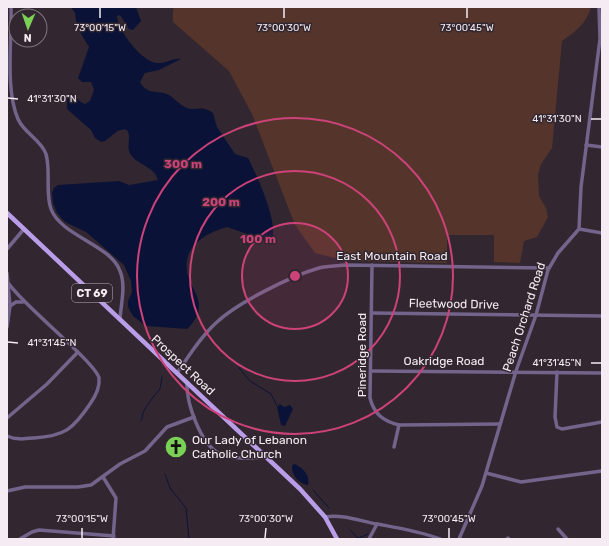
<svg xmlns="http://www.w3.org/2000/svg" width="609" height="546" viewBox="0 0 609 546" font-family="Rubik,sans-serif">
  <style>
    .green { fill: #55352b }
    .water { fill: #0a1337 }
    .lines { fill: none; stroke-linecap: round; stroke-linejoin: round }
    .stream { stroke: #0a1337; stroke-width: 1 }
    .minor { stroke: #72648a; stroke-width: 3.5 }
    .major { stroke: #ba9de9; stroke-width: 4.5 }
    .ticks { fill: none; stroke: #f4ecf2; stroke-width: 1.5 }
    .ring { fill: none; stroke: #cc4279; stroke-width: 2 }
    .labels { text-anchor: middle; stroke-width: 3; stroke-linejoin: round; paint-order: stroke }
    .shield { fill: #322730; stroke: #bab1b8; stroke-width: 1 }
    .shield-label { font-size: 11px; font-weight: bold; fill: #f4ecf2 }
    .street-label { font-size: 12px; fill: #f4ecf2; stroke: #322730 }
    .poi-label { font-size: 12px; fill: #f4ecf2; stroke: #322730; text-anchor: start }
    .ticks-label { font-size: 10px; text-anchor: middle; fill: #f4ecf2; stroke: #322730; stroke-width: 3; stroke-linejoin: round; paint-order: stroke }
    .centre { fill: #cc4279; stroke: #322730; stroke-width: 2 }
    .ring-label { font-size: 12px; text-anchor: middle; font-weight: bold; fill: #cc4279; stroke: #322730; stroke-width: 3; stroke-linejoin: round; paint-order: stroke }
  </style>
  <rect width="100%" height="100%" fill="#322730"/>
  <path class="green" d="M174 7H591C587 23 575 32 562 41L552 148 541 164 538 175 539 196 546 208 548 217 537 237 524 241 520 263 494 262V235H447V263L347 261 315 253 295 225 252 114 229 71 173 22V11Z"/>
  <g class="water">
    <path d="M71 7H136L141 21 133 30 129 29 120 15 117 16C118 31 142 62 157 63 166 64 173 57 181 59L159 70 145 73 140 82C148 96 157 89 169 95 175 99 180 105 187 108 196 111 202 105 213 113L217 127 235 154 248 158C256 173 281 227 271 242L227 227C201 234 179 251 189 279 192 287 199 297 199 305 199 315 193 324 187 329L146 326 133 316 128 307V301L132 292 131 281 124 265 86 232 65 222 57 213 53 203 52 193 54 188 58 185 119 181 129 185 158 180C155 167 138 165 131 155 125 147 132 138 127 130 115 127 111 141 101 142L95 138 91 130 67 109V96L71 93C77 96 78 102 85 104L90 101 94 90 91 82H82L78 78 89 47 77 27 75 13Z"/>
    <path d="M280 404 284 407 290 405 293 409 285 426 281 425 277 407Z"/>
    <path d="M295 464C304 469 310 475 308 485 299 484 291 475 292 465Z"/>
  </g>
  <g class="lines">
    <g class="stream">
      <path d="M239 368 250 381 271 394 277 406"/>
      <path d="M141 421C143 418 142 414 144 411 148 403 154 396 160 389L162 377"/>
      <path d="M165 474 170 488 186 508 189 539"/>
      <path d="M313 490 329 508"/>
      <path d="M350 530 358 538"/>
      <path d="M357 539 368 534"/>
    </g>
    <g class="minor">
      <path d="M11 7C12 40 5 89 18 119 24 133 41 140 46 154 51 172 45 192 51 209 61 236 111 245 120 271 126 285 121 304 120 319"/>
      <path d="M586 145 602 147"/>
      <path d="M579 229 602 233"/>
      <path d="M7 249 24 229"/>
      <path d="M372 265 370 398C374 414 383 421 399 425L500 424"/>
      <path d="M7 273 10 306 7 327"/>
      <path d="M10 306 16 302H23"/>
      <path d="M372 313 602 316"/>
      <path d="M372 371 602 373"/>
      <path d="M557 372 555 417 557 427 562 429 602 422"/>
      <path d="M177 373C189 356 201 336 217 322 237 303 291 276 319 268 327 266 337 266 346 265L549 268"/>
      <path d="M187 382C186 402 200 444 220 454 233 460 252 458 266 457"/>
      <path d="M7 418 47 384 77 353"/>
      <path d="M7 436C16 440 24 439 34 438 65 436 73 429 90 404 95 397 100 387 99 378 96 363 24 306 9 284"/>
      <path d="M394 447 399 425"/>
      <path d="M486 473 521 482 602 471"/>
      <path d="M103 477 116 498 113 539"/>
      <path d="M7 491 25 487H78L91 485 120 464 145 451 167 427 194 417"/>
      <path d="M325 517C343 514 360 521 377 524 399 528 419 531 440 539"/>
      <path d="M558 529 567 539"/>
      <path d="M20 539 32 532 39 530 114 536"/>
      <path d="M369 539 377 524"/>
      <path d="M459 539 482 486 516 371 536 315 548 270 558 253 579 229 581 187 600 39 599 7"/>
      <path d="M507 539 508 538"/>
    </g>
    <path class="major" d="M7 213 300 489 325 517 337 539"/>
  </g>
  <path class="ticks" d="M100 18V8M284 18V8M467 18V8M8 98 18 99M591 119H601M8 342 18 343M591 363H601M82 538V528M265 538 266 528M449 538V528"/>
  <circle cx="295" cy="276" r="53" fill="#cc4279" fill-opacity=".12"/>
  <g class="ring">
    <circle cx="295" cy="276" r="53"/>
    <circle cx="295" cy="276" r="105"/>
    <circle cx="295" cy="276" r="158"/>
  </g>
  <defs>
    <g id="church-disc" transform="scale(1.15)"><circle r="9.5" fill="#7bd156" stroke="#322730"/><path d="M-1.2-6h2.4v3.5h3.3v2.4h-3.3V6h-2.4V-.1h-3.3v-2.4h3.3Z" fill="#111"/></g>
  </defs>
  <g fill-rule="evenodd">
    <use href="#church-disc" x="176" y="447"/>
  </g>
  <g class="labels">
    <rect class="shield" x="72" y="284" width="40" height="18" rx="3"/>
    <g class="shield-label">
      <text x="92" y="297">CT 69</text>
    </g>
    <g class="street-label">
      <text x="392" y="260">East Mountain Road</text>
      <text transform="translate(454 304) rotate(1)" y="4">Fleetwood Drive</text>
      <text transform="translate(524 317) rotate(-72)" y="4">Peach Orchard Road</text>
      <text transform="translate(362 355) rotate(-90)" y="4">Pineridge Road</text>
      <text x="444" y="365">Oakridge Road</text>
      <text transform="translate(183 365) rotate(43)" y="4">Prospect Road</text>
    </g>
    <g class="poi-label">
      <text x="192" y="444">Our Lady of Lebanon<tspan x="192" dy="14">Catholic Church</tspan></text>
    </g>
  </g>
  <g class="ticks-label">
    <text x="100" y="31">73°00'15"W</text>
    <text x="284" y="31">73°00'30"W</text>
    <text x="467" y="31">73°00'45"W</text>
    <text x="52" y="102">41°31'30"N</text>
    <text x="557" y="122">41°31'30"N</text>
    <text x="52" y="346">41°31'45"N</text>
    <text x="557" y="366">41°31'45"N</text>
    <text x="82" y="522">73°00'15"W</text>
    <text x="266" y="522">73°00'30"W</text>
    <text x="449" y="522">73°00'45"W</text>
  </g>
  <circle cx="295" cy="276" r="6" class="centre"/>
  <g class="ring-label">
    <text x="183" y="168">300 m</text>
    <text x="221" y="206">200 m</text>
    <text x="258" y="243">100 m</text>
  </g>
  <rect width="609" height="546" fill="none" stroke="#f4ecf2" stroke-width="16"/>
  <g transform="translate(28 28) rotate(182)"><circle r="19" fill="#322730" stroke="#80767e"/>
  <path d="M0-3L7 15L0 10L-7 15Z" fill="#7bd156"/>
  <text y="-6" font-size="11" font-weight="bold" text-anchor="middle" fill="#f4ecf2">N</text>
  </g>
</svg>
